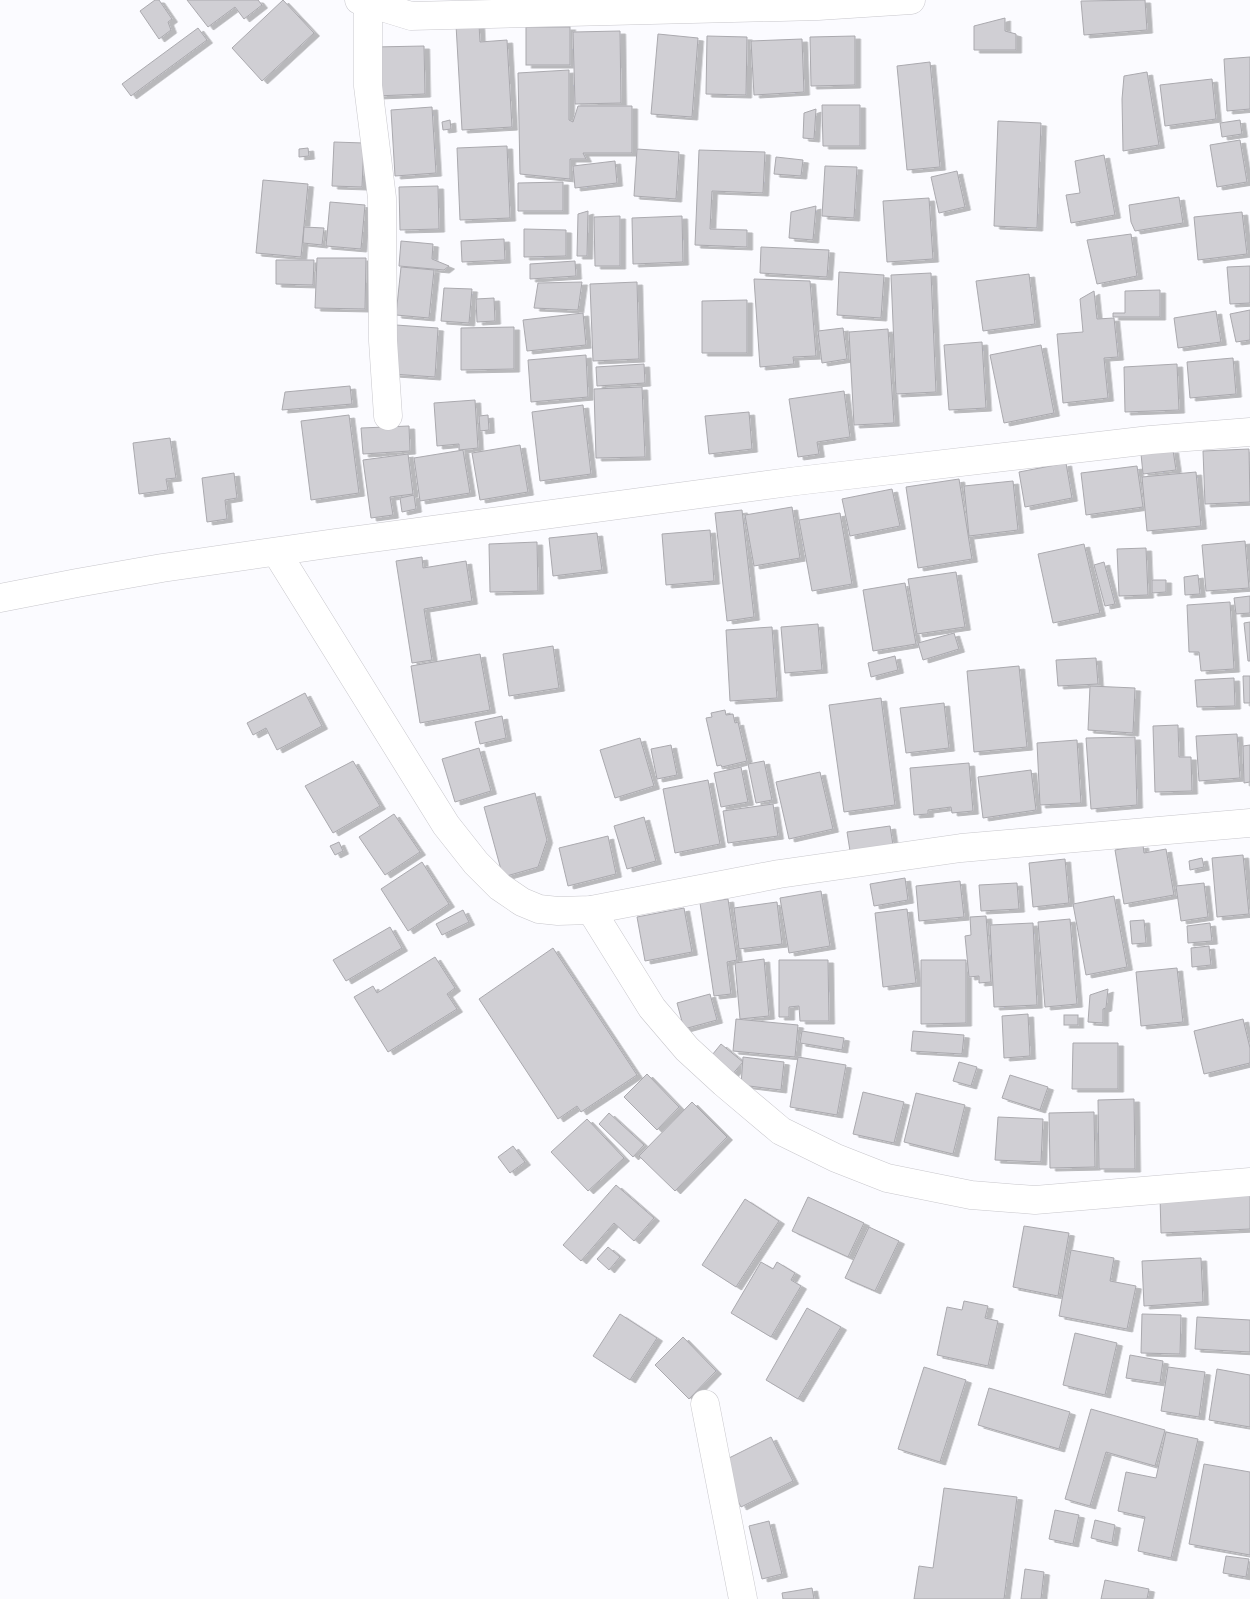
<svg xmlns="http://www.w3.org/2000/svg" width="1250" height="1599" viewBox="0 0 1250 1599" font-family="'Zilla Slab',serif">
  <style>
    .building { fill: #d0cfd4; stroke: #aaa9ae; filter: url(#shadow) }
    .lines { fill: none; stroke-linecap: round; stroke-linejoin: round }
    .minor-casing { stroke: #c8c7cc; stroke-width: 29 }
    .minor { stroke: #fff; stroke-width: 28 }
  </style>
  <defs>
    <filter id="shadow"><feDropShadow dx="5.5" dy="3" stdDeviation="0" flood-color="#0004"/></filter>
  </defs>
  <rect width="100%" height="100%" fill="#fbfbff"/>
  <g class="building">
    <path d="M155 0H159L172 19 168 22 171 30 159 39 140 11Z"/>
    <path d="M187 0H258L262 5 244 19 235 7 208 27Z"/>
    <path d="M283 0 314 33 262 81 232 48Z"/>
    <path d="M1145 0 1147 30 1084 35 1081 1Z"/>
    <path d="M1005 18V31L1016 34V50H974V26Z"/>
    <path d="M479 24 480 42 507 40 512 127 462 130 456 25Z"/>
    <rect x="526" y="27" width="44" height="38"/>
    <path d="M198 28 207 40 131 96 122 84Z"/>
    <path d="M620 31 621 103 575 104 573 32Z"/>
    <path d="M658 34 698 38 692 117 651 114Z"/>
    <path d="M707 36 747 37 746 95 706 94Z"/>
    <path d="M855 36V85L811 86 810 37Z"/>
    <path d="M802 39 804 92 754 95 751 41Z"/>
    <path d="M424 46 425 94 375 96 374 47Z"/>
    <path d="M1250 57V109L1227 111 1224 59Z"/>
    <path d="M930 62 940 167 907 170 897 66Z"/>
    <path d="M569 70V120L573 122 578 106H632V153H583L586 159H570V179L520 174 518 73Z"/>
    <path d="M1147 72 1159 145 1123 151 1122 99 1124 76Z"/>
    <path d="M1212 79 1216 119 1165 126 1160 85Z"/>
    <path d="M822 105H860V146H823Z"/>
    <path d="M432 107 436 173 395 176 391 110Z"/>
    <path d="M816 109 814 139 803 138 804 113Z"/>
    <path d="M450 120 451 129 443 130 442 122Z"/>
    <path d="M1240 120 1242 134 1222 137 1220 123Z"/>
    <path d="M998 121 1041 123 1037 228 994 226Z"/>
    <path d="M1240 140 1247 182 1217 187 1210 145Z"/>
    <path d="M334 142 364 143 362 187 332 186Z"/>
    <path d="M507 146 510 218 460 220 457 148Z"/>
    <path d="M308 148 309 156 299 157V149Z"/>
    <path d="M637 149 679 152 676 199 634 196Z"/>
    <path d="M699 150 765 152 763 193 712 191 710 229 747 230V247L695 245Z"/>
    <path d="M1104 155 1115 215 1071 223 1066 195 1080 193 1075 161Z"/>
    <path d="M776 157 803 160 801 176 774 174Z"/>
    <path d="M615 161 617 183 575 188 573 166Z"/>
    <path d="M825 166 857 167 854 218 822 216Z"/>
    <path d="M957 171 965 207 939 213 931 177Z"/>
    <path d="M263 180 308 184 301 257 256 253Z"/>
    <path d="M563 182V211H518V183Z"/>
    <path d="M438 186 439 229 400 230 399 187Z"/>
    <path d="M1179 197 1183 223 1135 231 1131 222 1129 205Z"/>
    <path d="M929 198 933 259 887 262 883 201Z"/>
    <path d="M330 202 365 205 361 249 326 246Z"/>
    <path d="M816 206 813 240 789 238 791 212Z"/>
    <path d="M588 211 587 256H577L578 214Z"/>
    <path d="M1242 212 1247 254 1198 260 1194 217Z"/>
    <path d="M620 216V266H595L594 217Z"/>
    <path d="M682 216 683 262 633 264 632 218Z"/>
    <path d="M304 227 324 228 322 245 303 243Z"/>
    <path d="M524 229 566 230V256L524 257Z"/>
    <path d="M1131 234 1137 276 1097 284 1087 240Z"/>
    <path d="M504 239 505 260 462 262 461 241Z"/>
    <path d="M401 241 433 244 432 259 449 266 444 270 399 266Z"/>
    <path d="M761 247 829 250 827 277 760 273Z"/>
    <path d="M317 258H366L365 309 315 308Z"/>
    <path d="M276 260H314L313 285 276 284Z"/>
    <path d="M575 261 576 276 530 279V264Z"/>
    <path d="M1250 266V303L1230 304 1227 267Z"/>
    <path d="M401 267 434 270 429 318 396 315Z"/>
    <path d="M839 272 884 275 881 318 837 315Z"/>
    <path d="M931 273 936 392 896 394 891 275Z"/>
    <path d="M1029 274 1035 324 983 331 976 281Z"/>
    <path d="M754 279 810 281 816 356 793 357 794 364 760 367Z"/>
    <path d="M582 282 578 310 534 308 538 283Z"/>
    <path d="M637 282 639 359 593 361 590 284Z"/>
    <path d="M444 288 472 289 469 323 441 321Z"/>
    <path d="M1160 290V317H1113V313H1125V291Z"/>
    <path d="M1094 291 1097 319 1114 318 1118 357 1104 358 1108 398 1063 403 1057 334 1083 332 1080 299Z"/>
    <path d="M494 298 495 321 477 322 476 299Z"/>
    <path d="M747 300V353H702V301Z"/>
    <path d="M1250 310V340L1236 342 1230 314Z"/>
    <path d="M1216 311 1221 342 1178 348 1174 318Z"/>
    <path d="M583 313 586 345 527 351 523 320Z"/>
    <path d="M396 325 438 328 435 377 392 374Z"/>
    <path d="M514 327V369L461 370V328Z"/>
    <path d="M843 328 847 359 822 363 818 331Z"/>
    <path d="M888 329 894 423 854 425 849 332Z"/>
    <path d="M982 342 986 408 949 410 944 345Z"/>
    <path d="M1041 345 1054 413 1004 423 990 355Z"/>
    <path d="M586 355 588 397 531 402 528 360Z"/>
    <path d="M1233 358 1236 394 1190 398 1187 362Z"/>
    <path d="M644 364 645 383 597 386 596 367Z"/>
    <path d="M1177 364 1179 410 1125 412 1124 367Z"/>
    <path d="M350 386 352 404 282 410 285 392Z"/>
    <path d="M642 387 645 457 596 458 594 389Z"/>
    <path d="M844 391 850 437 817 442 819 454 798 457 789 399Z"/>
    <path d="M475 400 478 448 459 450V444L437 446 434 403Z"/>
    <path d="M583 405 591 474 540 481 532 412Z"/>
    <path d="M749 412 752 449 709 454 705 416Z"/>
    <path d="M349 415 359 493 311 500 301 421Z"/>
    <path d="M488 415 489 430 480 431 479 416Z"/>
    <path d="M409 426 410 451 363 454 361 428Z"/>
    <path d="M170 438 176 478 166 479 168 490 139 494 133 443Z"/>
    <path d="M520 445 528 492 480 500 472 453Z"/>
    <path d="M1249 449 1250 502 1205 504 1203 451Z"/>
    <path d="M463 450 470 493 420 501 414 458Z"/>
    <path d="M1173 450 1176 470 1143 474 1141 454Z"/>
    <path d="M408 454 413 494 390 497 393 515 371 518 363 460Z"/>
    <path d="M1066 463 1072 498 1025 507 1019 472Z"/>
    <path d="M1137 466 1143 507 1086 515 1081 473Z"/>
    <path d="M1196 472 1201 526 1147 531 1142 477Z"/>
    <path d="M234 473 237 498 225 500 227 519 207 522 202 478Z"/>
    <path d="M959 479 972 559 918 568 906 487Z"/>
    <path d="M1013 481 1018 530 969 536 964 486Z"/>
    <path d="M892 489 900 526 850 536 842 499Z"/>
    <path d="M414 495 416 509 402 512 400 498Z"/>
    <path d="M792 507 800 558 754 566 745 515Z"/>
    <path d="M742 510 754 617 727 621 715 513Z"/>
    <path d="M840 513 852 584 812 591 799 520Z"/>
    <path d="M710 530 714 581 666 585 662 534Z"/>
    <path d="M597 533 602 570 553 576 549 538Z"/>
    <path d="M1245 541 1249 588 1206 591 1202 545Z"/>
    <path d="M537 542 538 591 490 592 489 544Z"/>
    <path d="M1084 544 1100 613 1053 623 1038 554Z"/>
    <path d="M1146 548 1148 595 1119 596 1117 549Z"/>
    <path d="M422 557 423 568 466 561 472 601 424 609 432 660 412 663 396 561Z"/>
    <path d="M1104 562 1115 604 1105 606 1094 565Z"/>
    <path d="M956 572 965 627 917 634 908 579Z"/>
    <path d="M1198 575 1200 594 1185 595 1184 577Z"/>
    <path d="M1152 580H1166V592L1152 593Z"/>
    <path d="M905 583 916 644 873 651 863 590Z"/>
    <path d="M1250 596V613L1236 614 1234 598Z"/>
    <path d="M1230 602 1234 669 1201 671 1199 652H1189L1187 605Z"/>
    <path d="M1250 622V661H1248L1244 623Z"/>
    <path d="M818 624 822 670 785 673 781 627Z"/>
    <path d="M772 627 777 698 730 701 726 630Z"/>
    <path d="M954 633 959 649 923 660 918 643Z"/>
    <path d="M553 646 559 688 509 696 503 654Z"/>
    <path d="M480 654 490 710 420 723 411 666Z"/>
    <path d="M895 656 898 670 871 677 868 663Z"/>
    <path d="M1096 658 1098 684 1058 686 1056 660Z"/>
    <path d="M1019 666 1027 747 974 752 967 671Z"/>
    <path d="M1243 676H1250V703H1244Z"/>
    <path d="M1234 678 1235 706 1197 707 1195 680Z"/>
    <path d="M1090 686 1135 688 1133 733 1088 730Z"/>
    <path d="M305 693 322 726 277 750 266 728 253 735 247 723Z"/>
    <path d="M881 698 895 805 844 812 829 705Z"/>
    <path d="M944 703 949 748 906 753 900 708Z"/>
    <path d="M725 710 726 715 733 714 735 723 738 722 747 761 722 767 721 765 717 766 706 718 712 717 711 713Z"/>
    <path d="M502 716 506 738 480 744 475 722Z"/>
    <path d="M1178 725 1179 757H1191L1192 791 1155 792 1153 726Z"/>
    <path d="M1237 734 1240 778 1199 781 1196 736Z"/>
    <path d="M1135 737 1137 805 1091 809 1086 738Z"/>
    <path d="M640 738 654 786 615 798 600 750Z"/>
    <path d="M1077 740 1081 803 1040 805 1037 743Z"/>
    <path d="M671 745 677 775 657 779 651 749Z"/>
    <path d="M1250 745V782L1244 783 1243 746Z"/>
    <path d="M479 748 491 791 455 802 442 759Z"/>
    <path d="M353 761 380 806 333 833 305 786Z"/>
    <path d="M764 761 772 800 756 803 748 764Z"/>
    <path d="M969 763 973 811 952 813 951 807 928 810V814L914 815 910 768Z"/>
    <path d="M741 767 748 802 721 807 714 773Z"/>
    <path d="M1031 770 1036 810 983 818 978 777Z"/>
    <path d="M820 772 833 829 789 839 776 782Z"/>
    <path d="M708 780 720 844 675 853 663 789Z"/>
    <path d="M535 793 547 840 538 867 503 877 484 807Z"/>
    <path d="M773 804 778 836 728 843 723 811Z"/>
    <path d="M394 814 420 852 385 875 359 837Z"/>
    <path d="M644 817 656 861 627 869 614 826Z"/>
    <path d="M890 826 893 845 850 851 847 832Z"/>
    <path d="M608 836 616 874 568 886 559 848Z"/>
    <path d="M339 842 343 851 335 855 330 846Z"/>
    <path d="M1143 845 1144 853 1166 849 1174 895 1124 904 1115 850Z"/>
    <path d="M1243 855 1249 914 1217 917 1212 858Z"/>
    <path d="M1202 858 1204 867 1190 870 1189 861Z"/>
    <path d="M1065 859 1069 903 1033 907 1029 863Z"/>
    <path d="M422 862 449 904 408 931 381 889Z"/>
    <path d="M905 878 908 900 874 906 870 884Z"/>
    <path d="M960 881 964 917 919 921 916 886Z"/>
    <path d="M1017 883 1019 909 981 911 979 885Z"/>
    <path d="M1204 883 1208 917 1181 921 1176 886Z"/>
    <path d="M821 891 830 946 789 953 780 898Z"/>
    <path d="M1114 896 1127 967 1086 975 1073 904Z"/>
    <path d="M728 899 737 960 727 962 731 994 714 996 700 903Z"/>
    <path d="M777 902 782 944 739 949 734 908Z"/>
    <path d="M684 908 692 952 645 961 637 917Z"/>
    <path d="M907 909 916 983 883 987 875 913Z"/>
    <path d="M463 910 469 922 442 935 436 924Z"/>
    <path d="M986 916 991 982 979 983V976L969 977 965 936 971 935 970 917Z"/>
    <path d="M1070 919 1077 1004 1045 1007 1038 922Z"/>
    <path d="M1144 920 1146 943 1132 944 1130 921Z"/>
    <path d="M1033 923 1037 1005 994 1007 990 925Z"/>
    <path d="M1210 923 1212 941 1188 943 1187 926Z"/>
    <path d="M390 927 402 948 346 981 333 960Z"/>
    <path d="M1209 946 1211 965 1192 967 1191 948Z"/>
    <path d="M553 948 637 1075 581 1112 577 1106 558 1119 479 999Z"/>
    <path d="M435 957 455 988 447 994 457 1009 388 1052 354 997 373 986 377 993Z"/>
    <path d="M764 959 769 1016 740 1019 735 963Z"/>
    <path d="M779 960H828L829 1021H800L799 1006 789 1007V1017H779Z"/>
    <path d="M921 960H966V1023L921 1024Z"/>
    <path d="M1177 968 1183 1022 1141 1026 1136 972Z"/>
    <path d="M1108 989 1106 1008 1103 1009V1023L1088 1022 1090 995Z"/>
    <path d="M710 994 717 1020 684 1029 677 1003Z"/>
    <path d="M1028 1014 1030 1056 1004 1058 1002 1016Z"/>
    <rect x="1064" y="1015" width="14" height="10"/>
    <path d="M736 1019 798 1025 795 1057 733 1051Z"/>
    <path d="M1243 1019 1250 1048V1063L1204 1074 1194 1031Z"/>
    <path d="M802 1031 844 1038 842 1050 800 1043Z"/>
    <path d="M913 1031 964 1035 962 1054 911 1051Z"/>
    <path d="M1073 1043H1118V1089H1072Z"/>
    <path d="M721 1044 743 1062 730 1077 708 1060Z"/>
    <path d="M743 1057 784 1062 781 1090 741 1085Z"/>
    <path d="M798 1057 846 1065 837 1115 790 1107Z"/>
    <path d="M959 1062 977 1067 971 1086 953 1081Z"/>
    <path d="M647 1074 679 1107 657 1130 624 1097Z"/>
    <path d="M1010 1075 1048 1087 1040 1110 1002 1098Z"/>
    <path d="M863 1092 904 1102 894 1143 853 1134Z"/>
    <path d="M916 1093 965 1105 953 1154 904 1142Z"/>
    <path d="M1134 1099 1135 1169H1099L1098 1100Z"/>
    <path d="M692 1102 727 1137 675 1191 639 1156Z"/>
    <path d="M1094 1112 1095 1167 1050 1168 1049 1113Z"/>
    <path d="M609 1113 644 1145 633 1157 599 1124Z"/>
    <path d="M998 1117 1043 1119 1041 1162 995 1160Z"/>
    <path d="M587 1119 624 1158 588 1191 551 1152Z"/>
    <path d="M513 1146 525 1162 510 1173 498 1157Z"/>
    <path d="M616 1185 654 1218 634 1241 614 1223 581 1261 563 1245Z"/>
    <path d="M1250 1193V1229L1161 1233 1160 1197Z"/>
    <path d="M808 1197 864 1223 848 1257 792 1231Z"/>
    <path d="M745 1199 779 1221 736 1287 702 1265Z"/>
    <path d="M1024 1226 1069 1233 1058 1296 1013 1287Z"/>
    <path d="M869 1227 899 1241 875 1291 845 1278Z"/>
    <path d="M608 1247 620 1257 609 1270 597 1259Z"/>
    <path d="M1071 1250 1114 1258 1110 1281 1136 1286 1127 1329 1059 1316Z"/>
    <path d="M1201 1258 1203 1302 1144 1306 1142 1261Z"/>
    <path d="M761 1262 773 1269 777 1262 795 1273 791 1280 801 1286 771 1337 731 1313Z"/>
    <path d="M964 1301 988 1306 985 1318 998 1321 988 1366 937 1355 947 1307 962 1310Z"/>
    <path d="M807 1308 841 1327 798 1399 766 1380Z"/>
    <path d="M620 1314 657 1338 630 1380 593 1356Z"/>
    <path d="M1142 1314 1181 1315 1180 1354 1141 1353Z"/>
    <path d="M1197 1317 1250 1320V1352L1195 1349Z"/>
    <path d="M1075 1333 1117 1343 1105 1395 1063 1385Z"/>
    <path d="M683 1337 716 1371 689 1399 655 1365Z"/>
    <path d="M1130 1355 1163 1361 1160 1383 1126 1378Z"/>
    <path d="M924 1367 966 1380 940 1462 898 1449Z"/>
    <path d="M1168 1367 1205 1372 1199 1417 1161 1411Z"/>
    <path d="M1217 1369 1250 1375V1427L1209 1420Z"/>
    <path d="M989 1388 1070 1412 1059 1449 978 1425Z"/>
    <path d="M1091 1409 1165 1430 1155 1466 1106 1452 1090 1506 1065 1499Z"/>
    <path d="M1166 1432 1198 1439 1171 1558 1138 1551 1145 1517 1118 1511 1126 1472 1156 1478Z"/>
    <path d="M771 1437 793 1481 741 1507 719 1463Z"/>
    <path d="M1204 1464 1250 1472V1555L1189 1544Z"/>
    <path d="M944 1488 1017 1497 1004 1599H914L919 1566 933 1568Z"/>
    <path d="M1055 1510 1079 1515 1073 1544 1049 1539Z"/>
    <path d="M1095 1520 1115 1525 1112 1543 1091 1538Z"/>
    <path d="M769 1521 782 1574 762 1579 749 1526Z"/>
    <path d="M1226 1556 1249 1559 1246 1577 1223 1573Z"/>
    <path d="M1025 1569 1044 1572 1041 1599H1021Z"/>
    <path d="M1105 1580 1149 1589 1147 1599H1101Z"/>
    <path d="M812 1588 814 1599H783L782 1593Z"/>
  </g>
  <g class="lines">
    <g class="minor-casing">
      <g id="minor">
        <path d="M359 0 411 16 818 6 911 0"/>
        <path d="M368 3V86L382 198 383 341 388 416"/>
        <path d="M277 553 446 825 476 863 500 887 522 902 539 909 558 911 591 910 779 874 961 848 1250 823"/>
        <path d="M0 598 77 583 162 568 335 543 797 481 1150 440 1250 432"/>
        <path d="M591 910 652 1008 687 1049 724 1083 781 1131 836 1158 887 1178 971 1195 1035 1200 1250 1182"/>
        <path d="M705 1404 743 1599"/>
      </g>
    </g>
    <use href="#minor" class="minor"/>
  </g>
</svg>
